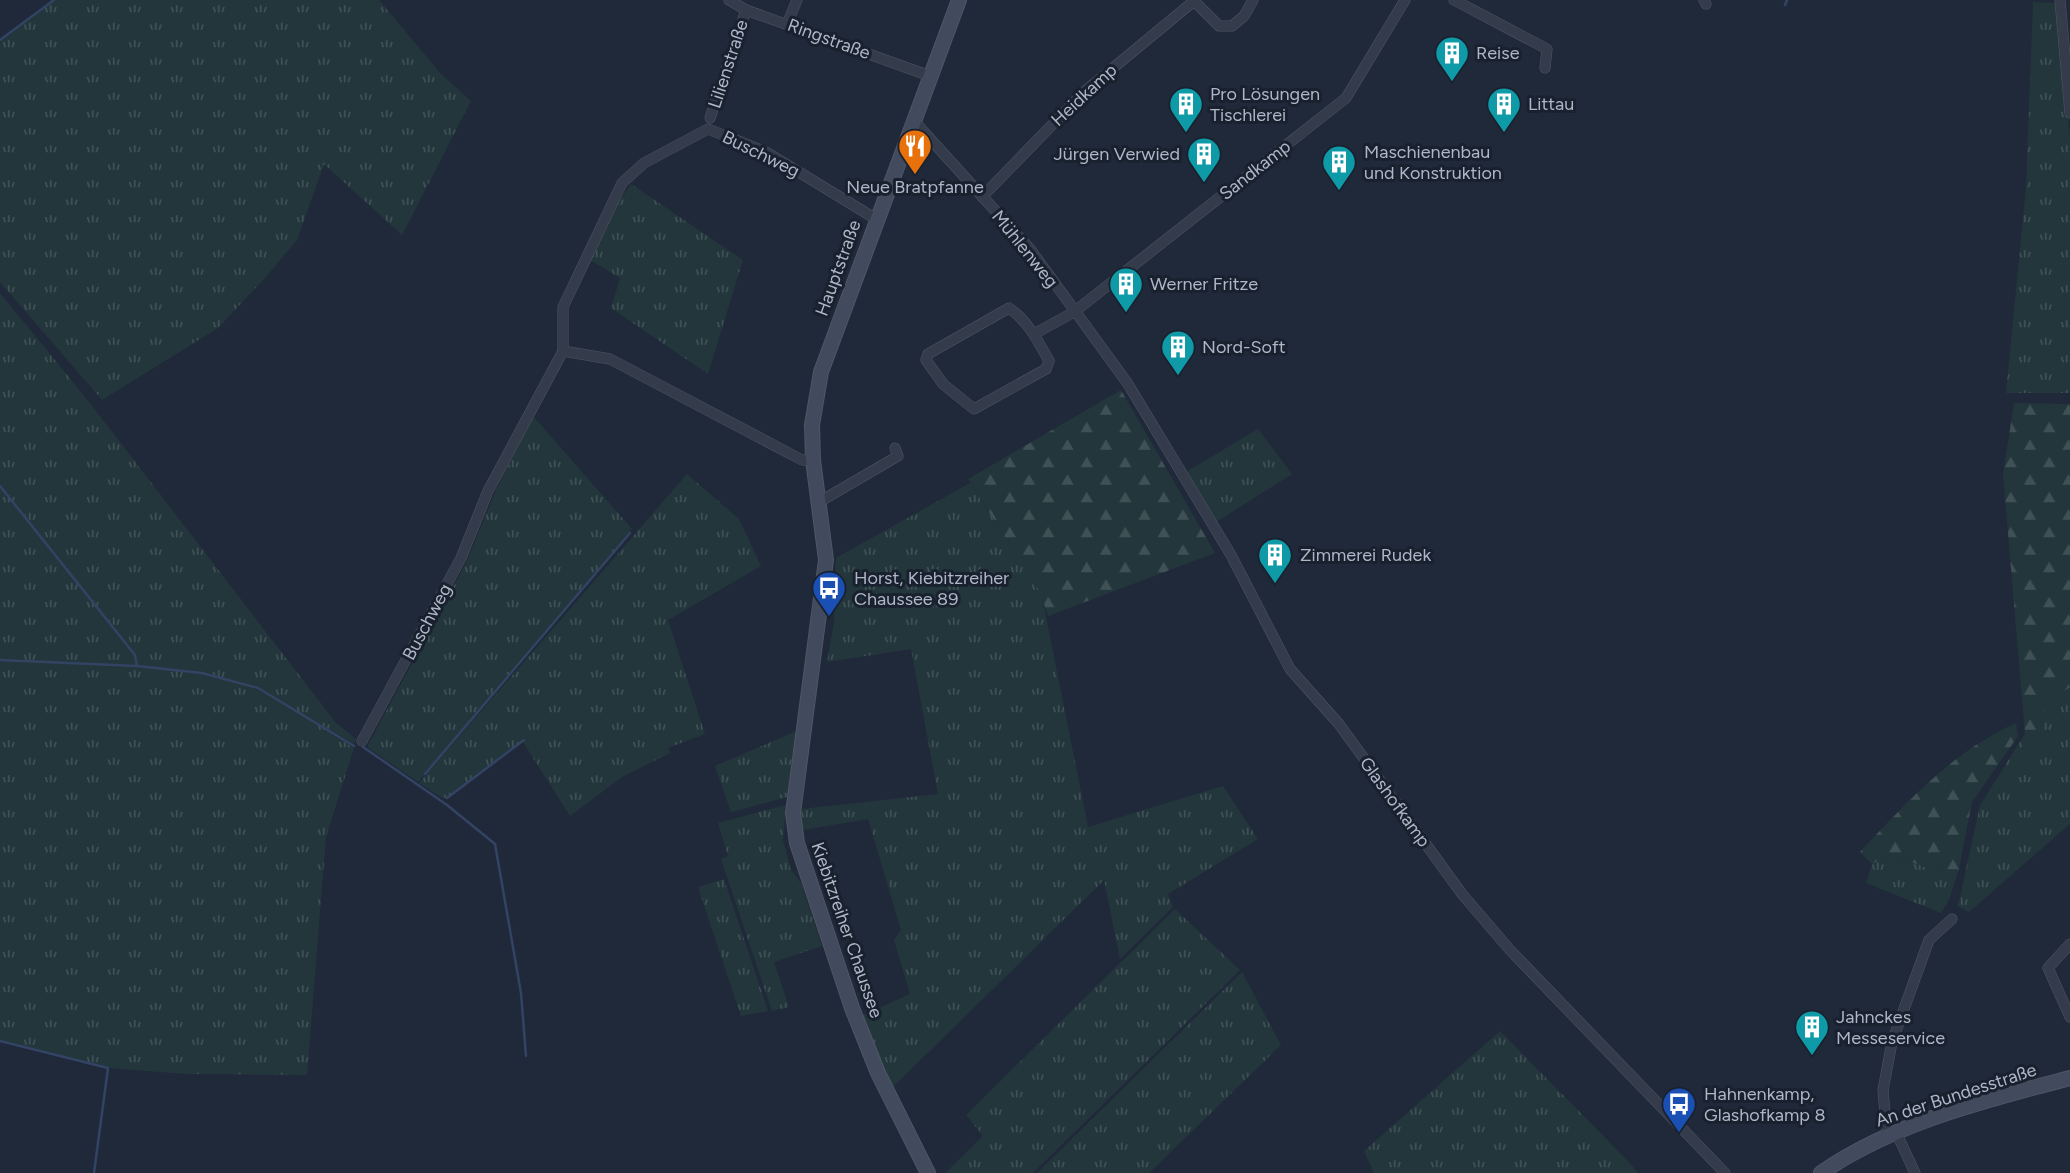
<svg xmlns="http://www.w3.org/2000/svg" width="2070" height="1173" viewBox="0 0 2070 1173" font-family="Figtree,sans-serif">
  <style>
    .grass { fill: url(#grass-tufts) }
    .forest { fill: url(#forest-firs) }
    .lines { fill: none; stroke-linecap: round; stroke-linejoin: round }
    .stream { stroke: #334363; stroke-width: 2.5 }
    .street-casing { stroke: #4f5665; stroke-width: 11 }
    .secondary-casing { stroke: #4f5665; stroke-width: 16 }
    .street { stroke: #343b4a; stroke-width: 10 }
    .secondary { stroke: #424a5e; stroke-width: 14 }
    .labels { text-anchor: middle; stroke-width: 6; stroke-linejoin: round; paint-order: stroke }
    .street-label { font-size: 18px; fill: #afb6c7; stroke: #19212f }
    .poi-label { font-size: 18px; fill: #afb6c7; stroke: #19212f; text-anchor: start }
  </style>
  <defs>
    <pattern id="grass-tufts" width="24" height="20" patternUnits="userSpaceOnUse" patternTransform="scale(1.75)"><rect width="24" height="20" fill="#22363b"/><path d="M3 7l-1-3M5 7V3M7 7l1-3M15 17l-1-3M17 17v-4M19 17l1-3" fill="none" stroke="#405156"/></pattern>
    <pattern id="forest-firs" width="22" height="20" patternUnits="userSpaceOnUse" patternTransform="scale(1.75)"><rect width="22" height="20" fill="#22363b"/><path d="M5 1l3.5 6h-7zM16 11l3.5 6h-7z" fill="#405156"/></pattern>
  </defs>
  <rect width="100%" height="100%" fill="#20293a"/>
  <g class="grass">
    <path d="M56 0H379L440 73 471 101 402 235 324 164 297 240 265 278 218 328 102 400 0 282V41Z"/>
    <path d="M2033 2 2057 3 2070 138V393H2006L2026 188Z"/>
    <path d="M631 184 743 260 708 374 611 308 620 278 590 260 608 217Z"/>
    <path d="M0 293 86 398 336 723 356 739 354 744 258 688 202 672 138 665 136 655 0 485Z"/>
    <path d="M533 416 632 529 418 782 367 747 466 563 496 490Z"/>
    <path d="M1258 429 1292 474 1216 522 1186 472Z"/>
    <path d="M687 474 739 519 761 566 668 620 705 734 668 748 670 753 622 777 570 816 523 742 525 739 444 799 419 783Z"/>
    <path d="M970 483 1041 592 1088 827 1223 786 1258 839 1168 894 1173 907 1120 959 1104 880 892 1088 883 1071 863 1015 910 994 894 940 901 930 868 819 802 830 801 809 938 794 911 649 827 662 834 622 836 558Z"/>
    <path d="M0 487 134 655 136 665 0 660Z"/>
    <path d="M5 660C78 664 192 659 258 690 291 705 323 729 354 748L326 837 307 1075 186 1074 109 1068 0 1040V662Z"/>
    <path d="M2070 687V824L1969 912 1958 906 1980 805 2025 734 2022 755 2043 705Z"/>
    <path d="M797 731 787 797 731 812 715 766Z"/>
    <path d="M786 805 783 840 791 870 801 883 822 946 774 962 789 1007 772 1011 721 859 728 856 718 823Z"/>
    <path d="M1891 854 1932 870 1959 869 1949 900 1941 913 1866 883 1872 864Z"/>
    <path d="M724 879 768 1011 741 1016 698 887Z"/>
    <path d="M1175 909 1240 970 1033 1173H945L983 1136 966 1115Z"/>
    <path d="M1242 972 1281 1045 1149 1173H1037Z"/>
    <path d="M1500 1031 1627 1160 1638 1173H1374L1364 1151Z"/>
  </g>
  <g class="forest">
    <path d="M1121 390 1215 553 1048 616 1040 592 968 479Z"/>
    <path d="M2014 403 2070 404V687L2044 705V730L2021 756 2025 734 2003 474Z"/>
    <path d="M2016 723 2018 736 1972 802 1959 869 1932 870 1891 854 1872 864 1860 852C1906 803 1953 751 2016 723Z"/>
  </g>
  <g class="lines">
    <g class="stream">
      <path d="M1785 5 1787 0"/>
      <path d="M0 40 54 0"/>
      <path d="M0 486 135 655 137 666"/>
      <path d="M0 660 137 666 202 673 258 688 354 746"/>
      <path d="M363 747 447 805 495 844 521 993 526 1056"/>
      <path d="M425 774 630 533"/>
      <path d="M447 798 524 740"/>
      <path d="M0 1041 108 1068 94 1173"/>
    </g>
    <g class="street-casing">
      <g id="street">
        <path d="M729 0 746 10 930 76"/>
        <path d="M1193 0 1219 26H1232L1244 16 1253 0"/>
        <path d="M1454 0 1547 49 1545 68"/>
        <path d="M1704 0 1706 4"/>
        <path d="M2060 0 2070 113"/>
        <path d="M787 24 797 0"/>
        <path d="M710 118 746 10"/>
        <path d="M914 121 1030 249 1128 384 1231 555 1290 669 1339 724 1462 894 1510 950 1725 1173"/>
        <path d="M982 197 1084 92 1194 1"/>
        <path d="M1009 308C1028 321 1038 341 1049 361L1046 369 974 409 943 384 926 360 928 354Z"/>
        <path d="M1034 334 1074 312 1346 98 1405 0"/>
        <path d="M563 351 610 359 802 460H813"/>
        <path d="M819 502 898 456 895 448"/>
        <path d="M362 741 461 558 488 491 563 351V307L622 183 644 163 708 129 766 152 876 219"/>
        <path d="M2070 944 2048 968 2070 1017"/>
        <path d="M1896 1132 1915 1173"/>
        <path d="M1887 1136 1883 1090 1892 1042 1929 940 1952 919"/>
      </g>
    </g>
    <g class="secondary-casing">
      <g id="secondary">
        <path d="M928 1173 878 1073 852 1008 797 843 793 813 826 560 813 460 812 425 821 372 959 0"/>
        <path d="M1821 1173C1893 1123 1986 1100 2070 1078"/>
      </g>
    </g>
    <use href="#street" class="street"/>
    <use href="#secondary" class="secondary"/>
  </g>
  <defs>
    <g id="building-pin" transform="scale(1.75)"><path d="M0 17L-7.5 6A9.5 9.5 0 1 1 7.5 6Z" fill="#0f9aa8" stroke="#19212f"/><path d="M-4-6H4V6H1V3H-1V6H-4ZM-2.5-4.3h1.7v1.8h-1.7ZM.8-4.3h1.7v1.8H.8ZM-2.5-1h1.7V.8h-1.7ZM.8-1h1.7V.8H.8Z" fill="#fff"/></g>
    <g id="restaurant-pin" transform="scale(1.75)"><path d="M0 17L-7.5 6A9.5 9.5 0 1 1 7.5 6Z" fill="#e8710a" stroke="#19212f"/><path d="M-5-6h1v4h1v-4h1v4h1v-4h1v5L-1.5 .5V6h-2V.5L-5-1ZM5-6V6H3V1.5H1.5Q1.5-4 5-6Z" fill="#fff"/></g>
    <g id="bus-pin" transform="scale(1.75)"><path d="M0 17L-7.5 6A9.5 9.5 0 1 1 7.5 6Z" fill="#1a4fb4" stroke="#19212f"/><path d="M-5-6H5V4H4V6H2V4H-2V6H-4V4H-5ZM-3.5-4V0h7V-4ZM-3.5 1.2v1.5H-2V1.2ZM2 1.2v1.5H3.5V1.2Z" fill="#fff"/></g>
  </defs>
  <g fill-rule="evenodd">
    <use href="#building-pin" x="1452" y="53"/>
    <use href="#building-pin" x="1186" y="104"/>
    <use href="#building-pin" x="1504" y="104"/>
    <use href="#restaurant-pin" x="915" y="146"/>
    <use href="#building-pin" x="1204" y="154"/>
    <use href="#building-pin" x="1339" y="162"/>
    <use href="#building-pin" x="1126" y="284"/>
    <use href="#building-pin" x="1178" y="347"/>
    <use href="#building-pin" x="1275" y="555"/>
    <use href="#bus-pin" x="829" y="588"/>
    <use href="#building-pin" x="1812" y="1027"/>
    <use href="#bus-pin" x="1679" y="1104"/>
  </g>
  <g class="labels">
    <g class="street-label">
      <text transform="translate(829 39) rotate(20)" y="6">Ringstraße</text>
      <text transform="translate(728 64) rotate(-72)" y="6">Lilienstraße</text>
      <text transform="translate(1084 95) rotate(-43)" y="6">Heidkamp</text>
      <text transform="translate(761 154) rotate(26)" y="6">Buschweg</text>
      <text transform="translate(1255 170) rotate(-38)" y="6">Sandkamp</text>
      <text transform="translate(1025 249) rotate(51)" y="6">Mühlenweg</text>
      <text transform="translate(838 268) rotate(-70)" y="6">Hauptstraße</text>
      <text transform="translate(427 622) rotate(-62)" y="6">Buschweg</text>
      <text transform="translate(1395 802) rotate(54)" y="6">Glashofkamp</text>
      <text transform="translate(847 930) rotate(71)" y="6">Kiebitzreiher Chaussee</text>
      <text transform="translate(1956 1095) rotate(-18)" y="6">An der Bundesstraße</text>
    </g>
    <g class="poi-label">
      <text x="1476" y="59">Reise</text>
      <text x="1210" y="100">Pro Lösungen<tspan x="1210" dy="21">Tischlerei</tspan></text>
      <text x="1528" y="110">Littau</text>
      <text x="1364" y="158">Maschienenbau<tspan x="1364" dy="21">und Konstruktion</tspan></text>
      <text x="1180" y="160" text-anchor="end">Jürgen Verwied</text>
      <text x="915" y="193" text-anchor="middle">Neue Bratpfanne</text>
      <text x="1150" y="290">Werner Fritze</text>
      <text x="1202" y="353">Nord-Soft</text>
      <text x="1300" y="561">Zimmerei Rudek</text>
      <text x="854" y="584">Horst, Kiebitzreiher<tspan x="854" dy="21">Chaussee 89</tspan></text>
      <text x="1836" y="1023">Jahnckes<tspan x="1836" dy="21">Messeservice</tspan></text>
      <text x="1704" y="1100">Hahnenkamp,<tspan x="1704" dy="21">Glashofkamp 8</tspan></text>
    </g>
  </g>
</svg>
